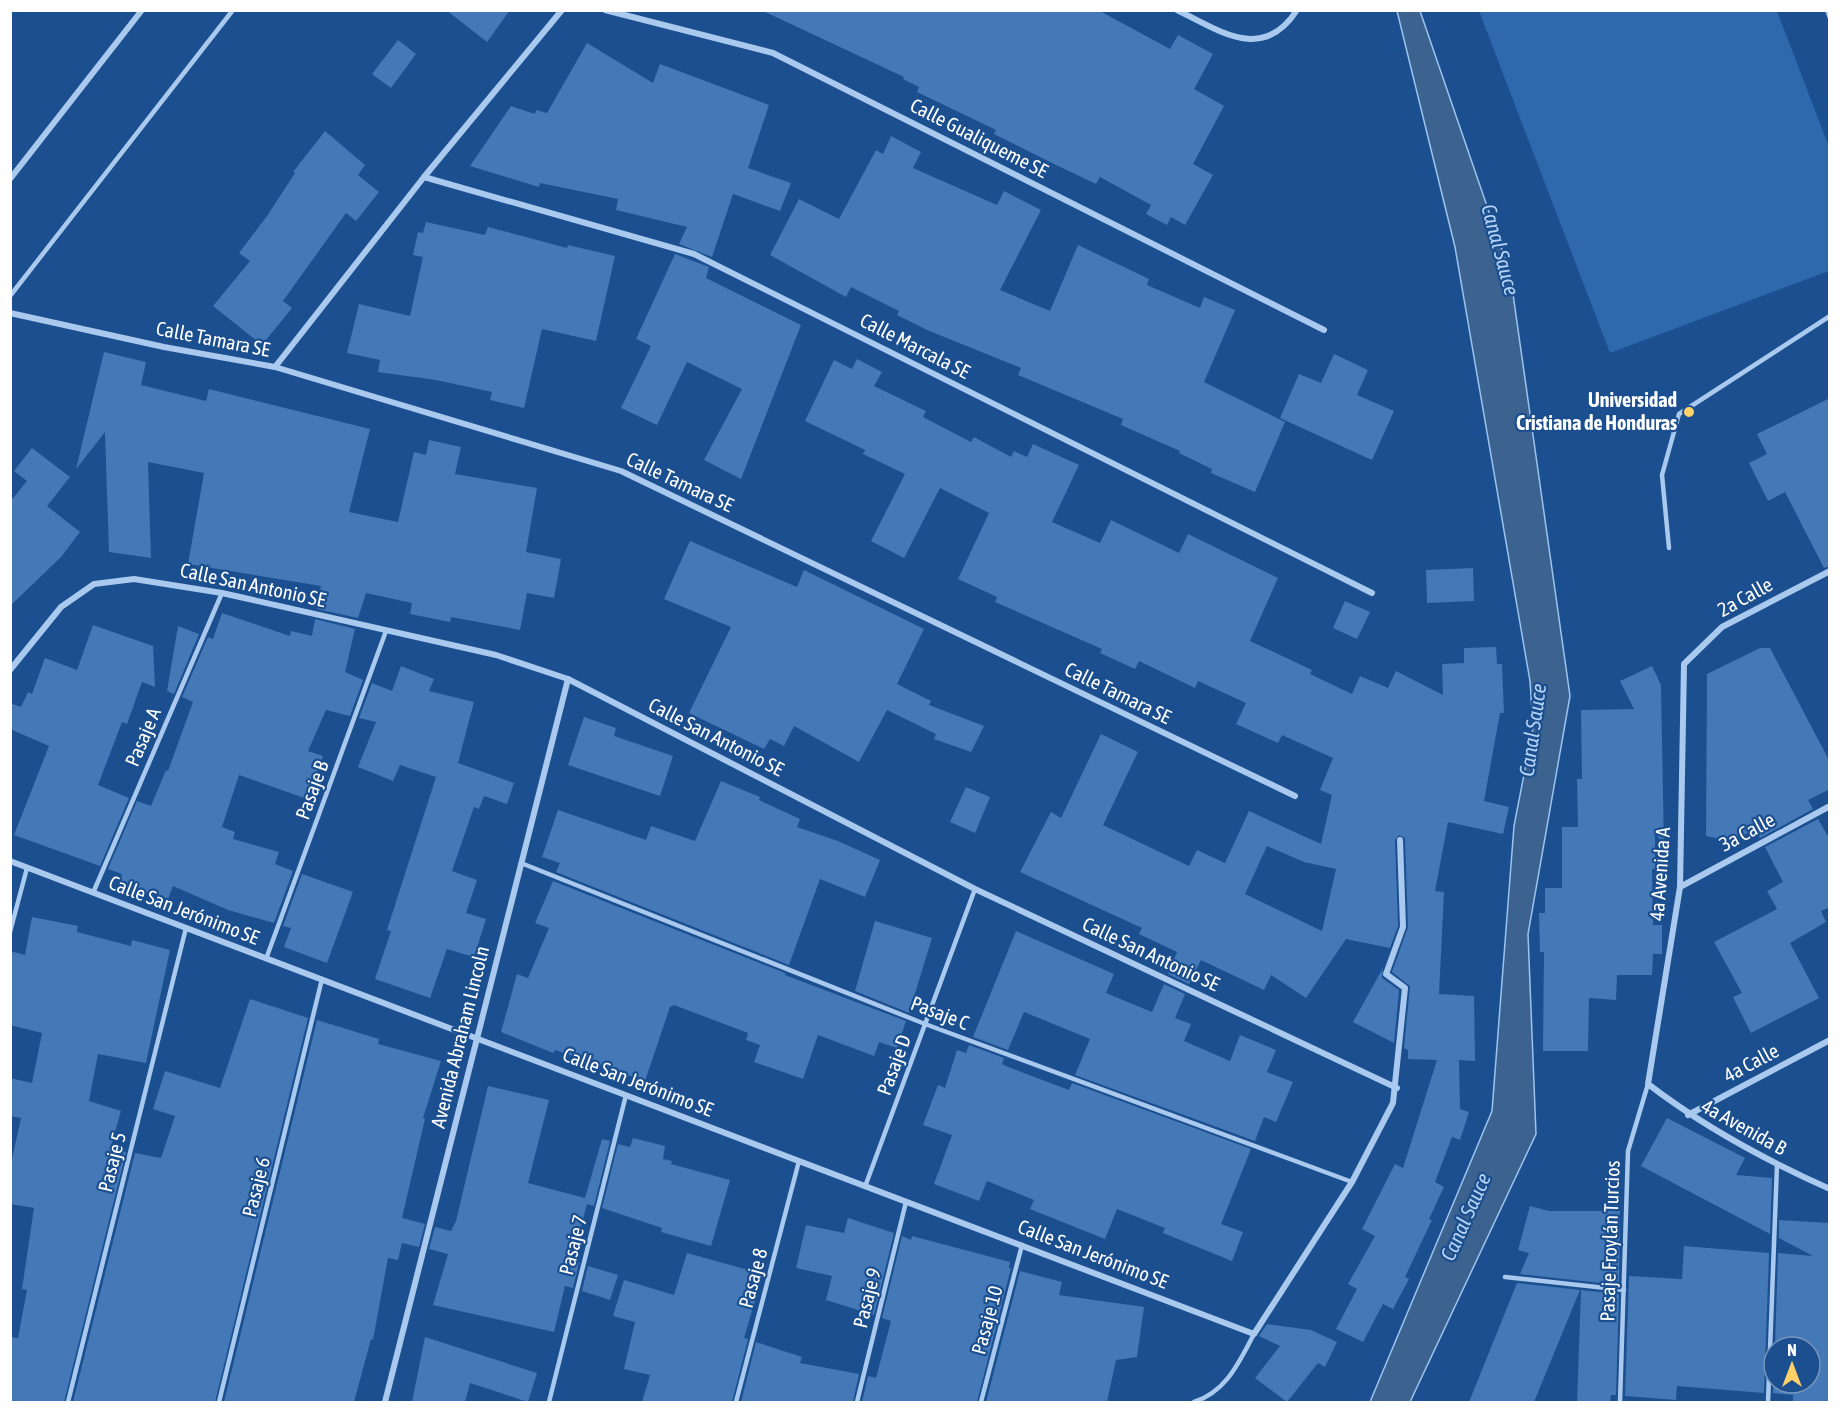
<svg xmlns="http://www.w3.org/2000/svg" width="1840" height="1413" viewBox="0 0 1840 1413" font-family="'Asap Condensed',sans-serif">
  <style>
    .green { fill: #2e69ad }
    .water { fill: #3c6290; stroke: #9cc4f0; stroke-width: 1.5 }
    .building { fill: #4478b7; fill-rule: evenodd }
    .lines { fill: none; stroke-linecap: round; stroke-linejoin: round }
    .service { stroke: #a9c9ee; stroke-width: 4.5 }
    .minor { stroke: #a9c9ee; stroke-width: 6 }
    .poi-dot { fill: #ffd166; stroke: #1b4f8f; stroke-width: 2 }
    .labels { text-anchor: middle; stroke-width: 4.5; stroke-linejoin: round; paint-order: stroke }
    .street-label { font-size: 20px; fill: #fff; stroke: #1b4f8f }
    .poi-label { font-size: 20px; font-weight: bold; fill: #fff; stroke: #1b4f8f; text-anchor: end }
    .water-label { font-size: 21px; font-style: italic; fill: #b5d3f5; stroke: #1b4f8f }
  </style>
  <rect width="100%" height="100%" fill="#1b4f8f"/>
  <path class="green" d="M1479 11H1777L1829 147V271L1610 353Z"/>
  <path class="water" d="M1420 11 1510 273 1570 696 1528 934 1536 1134 1410 1402H1370L1492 1111 1514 826 1533 728 1530 681 1455 247 1397 11Z"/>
  <g class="building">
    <path d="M446 10H510L487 42Z"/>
    <path d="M761 10H1098L1170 49 1178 35 1213 54 1194 89 1224 106 1193 164 1213 175 1185 225 1171 217 1167 225 1146 214 1151 205 1100 177 1096 184 1056 165 994 134 996 130 917 92 919 87 903 79 904 77Z"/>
    <path d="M398 40 416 54 391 88 372 74Z"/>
    <path d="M587 43 653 83 660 64 769 105 748 168 791 183 780 211 733 194 712 257 679 244 687 227 616 210 618 199 540 183 539 187 470 166 511 106 535 114 536 110 547 113Z"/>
    <path d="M325 131 365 165 358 175 379 192 356 221 346 213 283 301 292 308 262 345 213 306 250 261 239 253 267 216 295 173 293 172Z"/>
    <path d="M891 136 921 152 913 168 997 205 1004 191 1041 210 1000 290 1050 311 1078 245 1149 279 1147 285 1200 308 1204 297 1235 310 1204 382 1285 422 1255 492 1211 473 1212 469 1179 453 1180 451 1121 425 1123 419 1018 375 1021 368 927 330 897 315 899 311 851 287 846 297 770 255 799 199 839 219 876 150 883 154Z"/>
    <path d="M426 222 485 235 488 227 567 248 568 245 615 256 596 341 542 329 524 408 490 400 492 392 436 380 378 372 380 360 347 353 359 304 410 316 423 257 413 255 418 232 423 233Z"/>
    <path d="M675 254 709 267 706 278 801 325 741 479 704 460 742 389 687 362 657 425 621 408 651 346 636 339Z"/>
    <path d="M104 352 146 362 141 385 206 401 209 389 370 429 349 512 398 522 414 452 426 455 429 440 461 447 455 474 537 488 526 552 561 559 554 598 527 593 520 630 451 617 450 622 410 614 412 603 366 593 358 618 317 609 321 586 188 564 204 473 148 462 151 558 109 552 105 432 76 469Z"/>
    <path d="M1334 354 1368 370 1357 395 1394 411 1372 460 1280 418 1299 374 1321 383Z"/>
    <path d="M857 359 882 372 874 386 926 411 923 417 971 442 974 437 1011 457 1014 451 1027 457 1033 444 1079 465 1052 522 1100 543 1111 520 1179 553 1188 534 1278 578 1250 641 1312 670 1310 674 1352 694 1360 676 1388 688 1396 671 1443 695 1442 664 1464 663V648L1496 647 1497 664H1502L1504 713H1500L1484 801 1509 807 1503 834 1448 822 1435 891 1444 892 1439 994 1474 996 1475 1061 1459 1060 1460 1109 1469 1112 1460 1140 1452 1137 1435 1182 1444 1187 1429 1219 1432 1220 1405 1277 1409 1279 1393 1309 1383 1304 1363 1342 1336 1329 1357 1289 1348 1284 1375 1236 1362 1229 1395 1164 1403 1168 1437 1060 1408 1059V1050L1404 1048 1410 986 1392 972 1408 927 1405 838 1399 835 1395 840 1398 926 1390 948 1346 939 1306 998 1271 975 1264 990 1201 960 1189 984 1168 974 1177 952 1139 934 1142 928 1020 872 1051 812 1061 818 1101 734 1138 752 1103 825 1189 866 1197 850 1225 863 1249 811 1321 844 1332 795 1320 790 1333 758 1282 735 1278 743 1236 724 1246 703 1198 681 1195 688 1139 661 1135 669 1100 653 1102 649 995 602 997 597 958 579 989 513 940 488 904 558 871 541 905 474 863 454 865 450 805 421 834 360 852 369ZM1267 846 1304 862 1336 869 1322 931 1245 894Z"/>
    <path d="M1830 398V566L1824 568 1785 492 1768 501 1749 463 1767 454 1757 434Z"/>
    <path d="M32 448 70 477 47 506 80 532 61 557 10 606V502L27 481 14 471Z"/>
    <path d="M690 541 797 587 804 570 924 629 897 684 931 701 929 705 984 726 971 752 934 739 936 734 887 710 859 762 794 726 784 746 770 739 764 749 689 713 731 627 664 599Z"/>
    <path d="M1473 568 1474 601 1427 603 1426 570Z"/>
    <path d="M1345 601 1370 612 1357 639 1333 628Z"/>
    <path d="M222 613 290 636 291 631 312 636 315 619 355 629 345 672 363 680 350 716 326 710 308 751 323 756 307 799 239 775 222 827 235 832 233 839 279 852 275 864 293 871 274 923 228 910 173 886 168 899 119 883 122 874 108 869 137 801 151 806 166 770 168 771 193 702 182 697 208 637 213 639Z"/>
    <path d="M93 625 153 646 155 687 142 682 127 724 122 722 98 785 129 798 100 866 14 835 49 746 10 729V703L21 707 28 692 32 694 45 658 77 670Z"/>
    <path d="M178 626 199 634 174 694 167 691Z"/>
    <path d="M1760 648H1770L1830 762V789L1808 800 1813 809 1760 838 1755 829 1732 841 1706 836 1707 674Z"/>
    <path d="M401 666 434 679 429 691 474 702 458 763 514 783 507 804 484 796 479 809 474 807 452 871 477 880 466 913 486 919 474 957 447 949 430 998 375 979 391 931 387 930 436 777 400 765 393 781 358 767 376 722 359 718 372 683 392 691Z"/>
    <path d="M1652 666 1661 685 1664 849 1655 831V869H1652L1653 925H1662V954H1653L1652 975H1617L1616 1000 1589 998 1588 1051H1543L1544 952H1540L1539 913H1545V888H1562V827H1578L1577 779H1582L1581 710 1634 709 1620 681Z"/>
    <path d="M584 717 616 728 614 736 673 756 660 796 568 765Z"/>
    <path d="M721 781 760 797 759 800 800 819 797 827 838 841 880 860 865 897 820 879 789 965 556 872 560 863 542 857 558 810 646 840 651 826 695 841Z"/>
    <path d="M966 787 990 797 975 833 950 822Z"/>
    <path d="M1818 819 1830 840V907L1821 911 1826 922 1790 943 1819 998 1751 1033 1733 997 1742 993 1714 942 1777 909 1767 891 1783 882 1765 847Z"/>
    <path d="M302 874 353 892 327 963 284 947 291 928 283 926Z"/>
    <path d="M553 881 785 973V975L906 1021 897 1048 879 1042 874 1056 818 1035 803 1079 754 1062 760 1045 746 1040 748 1033 674 1005 670 1007 645 1081 555 1050 553 1053 501 1032 517 974 528 978 549 928 535 923Z"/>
    <path d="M32 917 78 926 77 932 131 946 132 940 170 950 146 1063 98 1054 89 1101 121 1111 110 1149 126 1152 64 1402H10V1337L18 1338 27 1290 22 1289 34 1208 10 1204V1168L21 1118 10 1116V1078L32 1083 42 1033 10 1025V951L25 955Z"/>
    <path d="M875 921 932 938 909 1013 855 991Z"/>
    <path d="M1016 931 1114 974 1106 993 1152 1012 1164 984 1185 994 1175 1018 1191 1024 1184 1041 1230 1061 1240 1035 1276 1050 1267 1072 1293 1082 1276 1122 1264 1117 1255 1141 1075 1075 1090 1039 1024 1012 1008 1050 973 1037Z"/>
    <path d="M1383 968 1382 978 1399 990 1394 1043 1353 1022Z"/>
    <path d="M250 999 308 1018 215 1402H73L135 1153 161 1158 175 1116 153 1109 165 1071 220 1088Z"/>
    <path d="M317 1020 379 1039 378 1044 441 1061 423 1118 425 1119 402 1218 425 1224 419 1247 402 1243 398 1260 388 1258 373 1340 371 1339 354 1402H224Z"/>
    <path d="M969 1045 1004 1058 1002 1064 1008 1067 1069 1090 1072 1083 1251 1149 1221 1224 1243 1232 1232 1261 1163 1233 1165 1228 1117 1209 1105 1239 1030 1209 1034 1200 987 1181 979 1201 934 1184 952 1135 923 1125 938 1085 945 1088 957 1050 966 1053Z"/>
    <path d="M488 1086 549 1100 528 1183 585 1198 602 1139 610 1141 594 1206 587 1204 572 1261 579 1263 573 1288 565 1286 554 1332 433 1305 448 1254 429 1249 435 1227 451 1231 456 1221Z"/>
    <path d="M1667 1118 1745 1158 1736 1175 1772 1178 1770 1234 1641 1166Z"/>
    <path d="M633 1138 665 1146 663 1159 672 1161 671 1164 730 1180 711 1246 661 1232 662 1228 602 1208 618 1144 630 1147Z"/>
    <path d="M1530 1206 1549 1211H1620L1619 1285 1520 1274 1529 1253 1518 1250Z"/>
    <path d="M848 1218 894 1233 874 1315 826 1300 832 1276 796 1268 806 1225 844 1233Z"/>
    <path d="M1779 1220 1830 1223V1402H1793V1395L1773 1393 1774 1363V1383H1810V1347H1775L1778 1253 1813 1256 1779 1238Z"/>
    <path d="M902 1236 911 1240 912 1236 1010 1262 1009 1268H1011L977 1402H862L868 1376 876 1378 891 1321 882 1318Z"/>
    <path d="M1684 1246 1769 1253 1764 1393 1677 1386 1676 1400 1625 1396 1629 1276 1682 1279Z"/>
    <path d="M687 1253 763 1274 744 1338 748 1339 732 1402H642L650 1375 624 1369 635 1322 613 1316 624 1280 674 1295Z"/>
    <path d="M588 1266 618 1275 610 1300 582 1291Z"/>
    <path d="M1020 1271 1062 1282 1059 1295 1144 1307 1137 1357 1116 1360 1107 1402H986Z"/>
    <path d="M1517 1283 1580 1290 1534 1402H1469Z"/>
    <path d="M1581 1290 1619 1294 1616 1395H1611L1610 1402H1577Z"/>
    <path d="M1267 1324 1311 1330 1337 1342 1325 1367 1318 1363 1287 1402 1255 1378 1280 1346 1259 1336Z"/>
    <path d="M425 1337 537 1373 528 1402 470 1383 465 1402H412Z"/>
    <path d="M756 1342 802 1357 800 1363 859 1374 853 1402H741Z"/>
  </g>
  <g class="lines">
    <g class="service">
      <path d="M1827 10 1830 18"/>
      <path d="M10 296 233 10"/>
      <path d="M1669 548 1662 475 1679 414 1830 316"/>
      <path d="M521 863 925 1024 1352 1182"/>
      <path d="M93 893 222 593"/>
      <path d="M10 932 27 868"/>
      <path d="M266 959 386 631"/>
      <path d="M866 1184 975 889"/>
      <path d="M1505 1277 1624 1290"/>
      <path d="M68 1402 186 928"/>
      <path d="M219 1402 322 979"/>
      <path d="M549 1402 626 1095"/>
      <path d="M736 1402 799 1161"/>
      <path d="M857 1402 906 1202"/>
      <path d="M981 1402 1022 1245"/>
      <path d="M1194 1402C1227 1391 1239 1362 1254 1334"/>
      <path d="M1620 1402 1628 1151 1648 1084"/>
      <path d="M1768 1402 1777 1165"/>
    </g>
    <g class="minor">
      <path d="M605 10 773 53 1324 330"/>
      <path d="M1177 10C1220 31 1263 63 1297 10"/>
      <path d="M424 177 694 254 1372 593"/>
      <path d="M10 179 142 10"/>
      <path d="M10 313 164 347 275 367 621 471 1295 796"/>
      <path d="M275 367 424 177 562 10"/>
      <path d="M1830 571 1722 627 1684 664 1680 887 1648 1084C1704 1127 1765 1160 1830 1189"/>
      <path d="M10 670 61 607 94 584 134 579 222 593 496 655 568 679 975 889 1397 1088"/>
      <path d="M10 861 1254 1334 1352 1182 1393 1103 1405 988 1386 974 1403 927 1400 840"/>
      <path d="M1680 887 1830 806"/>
      <path d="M1688 1115 1830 1040"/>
      <path d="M385 1402 568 679"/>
    </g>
  </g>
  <circle class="poi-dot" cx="1689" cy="412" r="6"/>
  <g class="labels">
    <g class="street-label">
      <text transform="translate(979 138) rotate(27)" y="7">Calle Gualiqueme SE</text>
      <text transform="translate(213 339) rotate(11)" y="7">Calle Tamara SE</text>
      <text transform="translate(915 346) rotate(27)" y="7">Calle Marcala SE</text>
      <text transform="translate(680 482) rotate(25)" y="7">Calle Tamara SE</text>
      <text transform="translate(253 585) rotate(12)" y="7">Calle San Antonio SE</text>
      <text transform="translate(1745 597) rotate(-29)" y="7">2a Calle</text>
      <text transform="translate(1118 693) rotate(26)" y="7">Calle Tamara SE</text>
      <text transform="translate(143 737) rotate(-67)" y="7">Pasaje A</text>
      <text transform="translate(716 737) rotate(27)" y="7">Calle San Antonio SE</text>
      <text transform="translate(312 790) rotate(-70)" y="7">Pasaje B</text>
      <text transform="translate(1747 832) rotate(-28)" y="7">3a Calle</text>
      <text transform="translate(1660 874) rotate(-86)" y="7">4a Avenida A</text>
      <text transform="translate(184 910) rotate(21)" y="7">Calle San Jerónimo SE</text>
      <text transform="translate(1151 954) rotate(25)" y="7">Calle San Antonio SE</text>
      <text transform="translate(940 1013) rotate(21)" y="7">Pasaje C</text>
      <text transform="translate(460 1037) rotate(-76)" y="7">Avenida Abraham Lincoln</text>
      <text transform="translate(1751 1063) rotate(-28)" y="7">4a Calle</text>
      <text transform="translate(894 1065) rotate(-70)" y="7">Pasaje D</text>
      <text transform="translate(638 1082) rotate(21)" y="7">Calle San Jerónimo SE</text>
      <text transform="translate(1744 1127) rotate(29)" y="7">4a Avenida B</text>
      <text transform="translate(112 1162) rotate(-76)" y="7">Pasaje 5</text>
      <text transform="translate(256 1187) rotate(-76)" y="7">Pasaje 6</text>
      <text transform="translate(1610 1241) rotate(-88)" y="7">Pasaje Froylán Turcios</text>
      <text transform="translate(573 1245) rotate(-76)" y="7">Pasaje 7</text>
      <text transform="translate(1093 1254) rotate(21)" y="7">Calle San Jerónimo SE</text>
      <text transform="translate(753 1278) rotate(-75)" y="7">Pasaje 8</text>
      <text transform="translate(867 1298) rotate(-76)" y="7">Pasaje 9</text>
      <text transform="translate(987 1320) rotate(-75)" y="7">Pasaje 10</text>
    </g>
    <g class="poi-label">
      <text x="1677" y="407">Universidad<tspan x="1677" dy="23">Cristiana de Honduras</tspan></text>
    </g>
    <g class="water-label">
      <text transform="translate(1500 250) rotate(75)" y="7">Canal Sauce</text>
      <text transform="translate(1533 730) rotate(-82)" y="7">Canal Sauce</text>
      <text transform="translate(1466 1217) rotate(-66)" y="7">Canal Sauce</text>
    </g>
  </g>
  <rect width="1840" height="1413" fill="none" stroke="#ffffff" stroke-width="24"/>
  <g transform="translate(1792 1365)"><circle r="28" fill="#1b4f8f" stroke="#7695bc" stroke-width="1.5"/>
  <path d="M0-4.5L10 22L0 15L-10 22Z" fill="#ffd166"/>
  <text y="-9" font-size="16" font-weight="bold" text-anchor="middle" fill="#ffffff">N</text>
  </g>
</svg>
